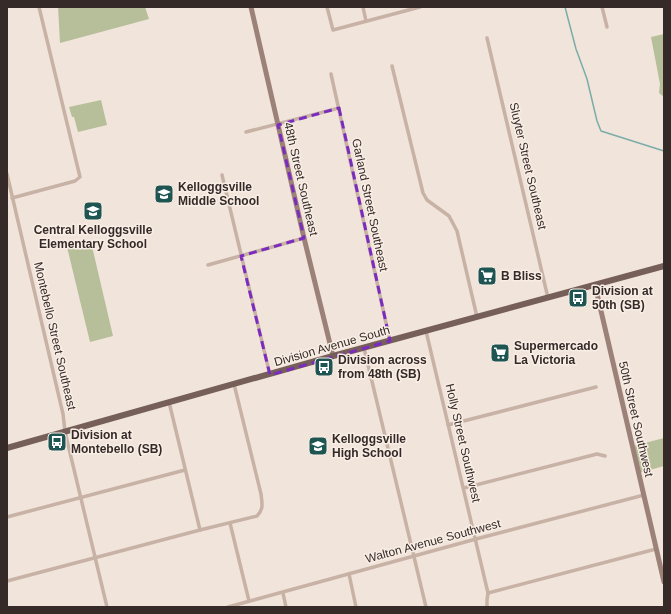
<svg xmlns="http://www.w3.org/2000/svg" width="671" height="614" viewBox="0 0 671 614" font-family="Arial,sans-serif">
  <style>
    .green { fill: #b6bf9a }
    .lines { fill: none; stroke-linecap: round; stroke-linejoin: round }
    .stream { stroke: #7aadaa; stroke-width: 1.5 }
    .street { stroke: #c8b2a6; stroke-width: 3.5 }
    .secondary { stroke: #9c8178; stroke-width: 5 }
    .primary { stroke: #765f58; stroke-width: 6 }
    .marked { fill: none; stroke: #7b2cbf; stroke-width: 3; stroke-dasharray: 8 5; stroke-linejoin: round }
    .labels { text-anchor: middle; stroke-width: 3; stroke-linejoin: round; paint-order: stroke }
    .street-label { font-size: 12px; fill: #352a27; stroke: #f9eee6 }
    .poi-label { font-size: 12px; font-weight: bold; fill: #352a27; stroke: #f9eee6; text-anchor: start }
  </style>
  <rect width="100%" height="100%" fill="#f1e4da"/>
  <g class="green">
    <path d="M58 7H145L149 19 60 43Z"/>
    <path d="M664 34V97L659 93 660 84 651 37Z"/>
    <path d="M101 100 107 125 78 132 74 117H72L69 107Z"/>
    <path d="M91 242 113 336 90 342 67 247Z"/>
    <path d="M664 438V466L639 473 633 446Z"/>
  </g>
  <g class="lines">
    <path class="stream" d="M565 7 576 49 587 79 597 121 601 131 664 151"/>
    <g class="street">
      <path d="M327 7 333 30 420 7"/>
      <path d="M363 7 366 21"/>
      <path d="M602 7 607 27"/>
      <path d="M487 38 548 298"/>
      <path d="M392 66 423 193 427 200 449 216 457 231 477 317"/>
      <path d="M331 74 390 341"/>
      <path d="M246 132 339 108"/>
      <path d="M7 174 63 414 65 432 107 607"/>
      <path d="M222 175 270 375"/>
      <path d="M12 198 75 181 80 177 39 7"/>
      <path d="M208 265 304 238"/>
      <path d="M426 331 488 593 487 600V607"/>
      <path d="M364 348 426 607"/>
      <path d="M169 402 200 530"/>
      <path d="M448 425 596 387"/>
      <path d="M464 488 597 454 605 456"/>
      <path d="M7 517 185 470"/>
      <path d="M230 523 249 601"/>
      <path d="M349 574 356 607"/>
      <path d="M7 581 200 530 257 516C264 509 262 503 261 494L234 384"/>
      <path d="M283 593 286 607"/>
      <path d="M488 593 656 549"/>
      <path d="M228 607 476 539 644 495"/>
    </g>
    <g class="secondary">
      <path d="M251 7 304 238 333 356"/>
      <path d="M595 285 664 582"/>
    </g>
    <path class="primary" d="M7 448 333 356 664 266"/>
  </g>
  <path class="marked" d="M339 108 390 341 270 375 241 256 304 238 278 125Z"/>
  <defs>
    <g id="school-square" transform="scale(1)"><rect x="-9" y="-9" width="18" height="18" rx="4" fill="#1e5553" stroke="#f9eee6"/><path d="M0-5L7-2L0 1L-7-2ZM-4 1L0 2.5L4 1V4Q0 6-4 4Z" fill="#fff"/></g>
    <g id="supermarket-square" transform="scale(1)"><rect x="-9" y="-9" width="18" height="18" rx="4" fill="#1e5553" stroke="#f9eee6"/><path d="M-6-5.5h2.5l.6 2H6L4.5 2H-2.5L-4.4-4H-6ZM-1.5 3.2a1.3 1.3 0 1 0 .1 0ZM3 3.2a1.3 1.3 0 1 0 .1 0Z" fill="#fff"/></g>
    <g id="bus-square" transform="scale(1)"><rect x="-9" y="-9" width="18" height="18" rx="4" fill="#1e5553" stroke="#f9eee6"/><path d="M-5-6H5V4H4V6H2V4H-2V6H-4V4H-5ZM-3.5-4V0h7V-4ZM-3.5 1.2v1.5H-2V1.2ZM2 1.2v1.5H3.5V1.2Z" fill="#fff"/></g>
  </defs>
  <g fill-rule="evenodd">
    <use href="#school-square" x="164" y="194"/>
    <use href="#school-square" x="93" y="211"/>
    <use href="#supermarket-square" x="487" y="276"/>
    <use href="#bus-square" x="578" y="298"/>
    <use href="#supermarket-square" x="500" y="353"/>
    <use href="#bus-square" x="324" y="367"/>
    <use href="#bus-square" x="57" y="442"/>
    <use href="#school-square" x="318" y="446"/>
  </g>
  <g class="labels">
    <g class="street-label">
      <text transform="translate(528 166) rotate(77)" y="4">Sluyter Street Southeast</text>
      <text transform="translate(301 179) rotate(77)" y="4">48th Street Southeast</text>
      <text transform="translate(370 205) rotate(78)" y="4">Garland Street Southeast</text>
      <text transform="translate(55 336) rotate(77)" y="4">Montebello Street Southeast</text>
      <text transform="translate(332 346) rotate(-16)" y="4">Division Avenue South</text>
      <text transform="translate(636 419) rotate(77)" y="4">50th Street Southwest</text>
      <text transform="translate(463 443) rotate(77)" y="4">Holly Street Southwest</text>
      <text transform="translate(433 541) rotate(-15)" y="4">Walton Avenue Southwest</text>
    </g>
    <g class="poi-label">
      <text x="178" y="191">Kelloggsville<tspan x="178" dy="14">Middle School</tspan></text>
      <text x="93" y="234" text-anchor="middle">Central Kelloggsville<tspan x="93" dy="14">Elementary School</tspan></text>
      <text x="501" y="280">B Bliss</text>
      <text x="592" y="295">Division at<tspan x="592" dy="14">50th (SB)</tspan></text>
      <text x="514" y="350">Supermercado<tspan x="514" dy="14">La Victoria</tspan></text>
      <text x="338" y="364">Division across<tspan x="338" dy="14">from 48th (SB)</tspan></text>
      <text x="71" y="439">Division at<tspan x="71" dy="14">Montebello (SB)</tspan></text>
      <text x="332" y="443">Kelloggsville<tspan x="332" dy="14">High School</tspan></text>
    </g>
  </g>
  <rect width="671" height="614" fill="none" stroke="#352a27" stroke-width="16"/>
</svg>
